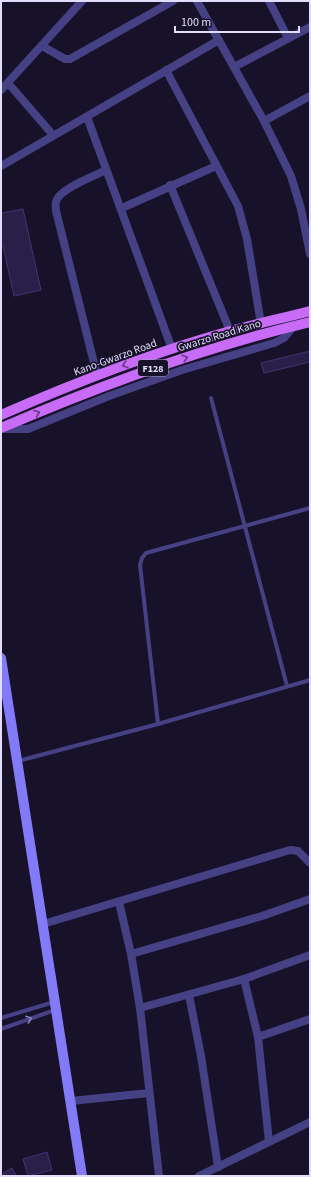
<svg xmlns="http://www.w3.org/2000/svg" width="311" height="1177" viewBox="0 0 311 1177" font-family="'Source Sans 3',sans-serif">
  <style>
    .building { fill: #2a1f49; stroke: #433373 }
    .lines { fill: none; stroke-linecap: round; stroke-linejoin: round }
    .lane { stroke: #464085; stroke-width: 4 }
    .street { stroke: #464085; stroke-width: 8 }
    .secondary { stroke: #837af7; stroke-width: 10 }
    .primary { stroke: #c86bf6; stroke-width: 10 }
    .oneway { stroke: #673a85 }
    .oneway2 { stroke: #8c86bb }
    .labels { text-anchor: middle; stroke-width: 3.5; stroke-linejoin: round; paint-order: stroke }
    .shield { fill: #171229; stroke: #a59fbd; stroke-width: 1 }
    .shield-label { font-size: 10px; font-weight: bold; fill: #e2dcfd }
    .street-label { font-size: 11px; fill: #e2dcfd; stroke: #171229 }
  </style>
  <rect width="100%" height="100%" fill="#171229"/>
  <g class="building">
    <path d="M23 209 41 290 14 296 3 246 1 247V213Z"/>
    <path d="M310 351V362L264 373 261 363Z"/>
    <path d="M47 1152 52 1170 28 1176 23 1159Z"/>
    <path d="M12 1168 16 1176H5L3 1173Z"/>
  </g>
  <g class="lines">
    <g class="lane">
      <path d="M211 398 287 686"/>
      <path d="M158 724 140 565 142 558 146 553 310 508"/>
      <path d="M18 761 158 724 310 680"/>
      <path d="M1 1018 54 1002"/>
      <path d="M1 1029 55 1010"/>
    </g>
    <g class="street">
      <path d="M197 1 264 121 291 176 301 209 310 254"/>
      <path d="M269 1 288 38"/>
      <path d="M42 46 65 59H70L173 1"/>
      <path d="M234 67 310 27"/>
      <path d="M166 70 238 206 247 239 261 324"/>
      <path d="M8 83 53 135"/>
      <path d="M1 90 82 1"/>
      <path d="M87 117 172 349"/>
      <path d="M264 121 310 96"/>
      <path d="M1 166 219 40"/>
      <path d="M170 185 230 331"/>
      <path d="M122 208 216 166"/>
      <path d="M97 375 56 211C56 208 55 204 56 202 58 189 95 176 106 170"/>
      <path d="M2 429H28L109 396 182 370 274 343 284 338 295 325"/>
      <path d="M119 902 131 954 140 1008 159 1176"/>
      <path d="M43 924 290 850 298 851 310 863"/>
      <path d="M131 954 262 916 310 899"/>
      <path d="M244 979 258 1037 269 1142"/>
      <path d="M189 995 201 1056 218 1167"/>
      <path d="M140 1008 244 979 310 955"/>
      <path d="M258 1037 310 1019"/>
      <path d="M71 1101 149 1093"/>
      <path d="M199 1176 310 1122"/>
    </g>
    <path class="secondary" d="M1 658 82 1176"/>
    <g class="primary">
      <path d="M1 415C76 382 152 353 230 331 256 324 283 318 310 311"/>
      <path d="M1 428C101 385 204 347 310 322"/>
    </g>
  </g>
  <defs><path id="oneway-chevron" d="M-2-3.5L2.5 0L-2 3.5" fill="none" stroke-width="1.6" stroke-linecap="round" stroke-linejoin="round"/></defs>
  <g class="oneway">
    <use href="#oneway-chevron" transform="translate(185 358) rotate(-17)"/>
    <use href="#oneway-chevron" transform="translate(125 365) rotate(161)"/>
    <use href="#oneway-chevron" transform="translate(37 413) rotate(-23)"/>
  </g>
  <use class="oneway2" href="#oneway-chevron" transform="translate(29 1019) rotate(-19)"/>
  <g class="labels">
    <rect class="shield" x="138" y="360" width="30" height="16" rx="3"/>
    <g class="shield-label">
      <text x="153" y="372">F128</text>
    </g>
    <g class="street-label">
      <text transform="translate(219 335) rotate(-17)" y="4">Gwarzo Road Kano</text>
      <text transform="translate(115 357) rotate(-20)" y="4">Kano-Gwarzo Road</text>
    </g>
  </g>
  <rect width="311" height="1177" fill="none" stroke="#e2dcfd" stroke-width="4"/>
  <path d="M175 26v6h124v-6" fill="none" stroke="#e2dcfd" stroke-width="2"/>
  <text x="181" y="26" font-size="12" fill="#e2dcfd" stroke="#171229" stroke-width="3" paint-order="stroke">100 m</text>
</svg>
